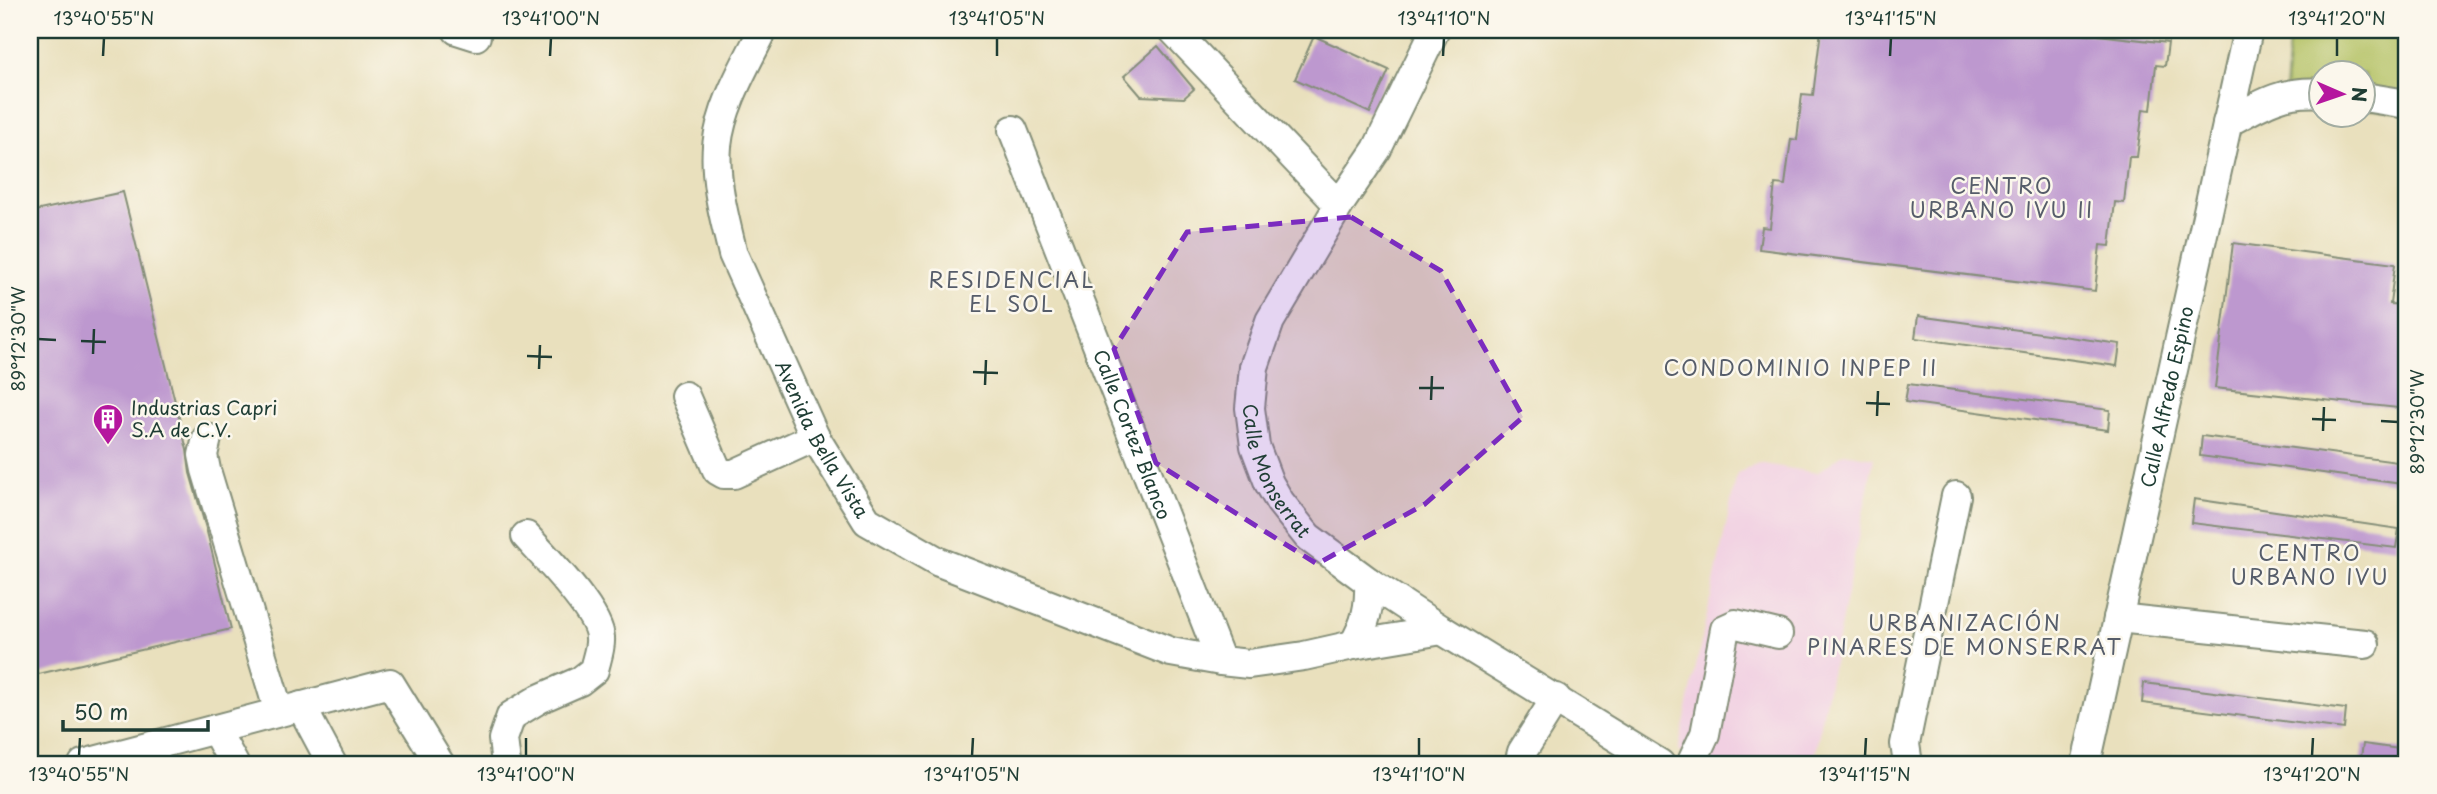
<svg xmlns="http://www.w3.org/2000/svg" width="2437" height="794" viewBox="0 0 2437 794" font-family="'Playpen Sans',sans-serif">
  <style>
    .built { fill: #f1d0e2 }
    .green { fill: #b3c163; stroke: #697f4c; stroke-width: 2 }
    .building { fill: #bd98cf }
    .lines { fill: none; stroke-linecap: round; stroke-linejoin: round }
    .minor-casing { stroke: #848e78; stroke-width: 32 }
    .minor { stroke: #fff; stroke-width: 28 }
    .marked { fill: #7b2cbf; fill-opacity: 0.2; stroke: #7b2cbf; stroke-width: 5; stroke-dasharray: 14 9; stroke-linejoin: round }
    .ticks { fill: none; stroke: #1f3d34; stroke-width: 2.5 }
    .labels { text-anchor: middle; stroke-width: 5; stroke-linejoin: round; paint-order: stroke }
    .street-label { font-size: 19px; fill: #1f3d34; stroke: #fbf7ec }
    .poi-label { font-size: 19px; fill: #1f3d34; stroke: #fbf7ec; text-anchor: start }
    .neighbourhood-label { font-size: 21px; letter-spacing: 2px; fill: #565d6a; stroke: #fbf7ec }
    .neatline { fill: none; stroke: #1f3d34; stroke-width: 2.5 }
    .ticks-label { font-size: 18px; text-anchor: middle; fill: #1f3d34 }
  </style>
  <rect width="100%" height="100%" fill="#fbf7ec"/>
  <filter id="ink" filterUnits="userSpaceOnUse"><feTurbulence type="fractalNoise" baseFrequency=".0143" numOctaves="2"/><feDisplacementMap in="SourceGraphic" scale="14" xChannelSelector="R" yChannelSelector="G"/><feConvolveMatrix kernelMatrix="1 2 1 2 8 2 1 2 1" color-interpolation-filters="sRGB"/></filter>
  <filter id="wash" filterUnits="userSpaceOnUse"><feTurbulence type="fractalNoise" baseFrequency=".00686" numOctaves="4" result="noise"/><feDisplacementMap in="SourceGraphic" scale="28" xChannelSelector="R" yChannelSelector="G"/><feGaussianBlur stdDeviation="1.57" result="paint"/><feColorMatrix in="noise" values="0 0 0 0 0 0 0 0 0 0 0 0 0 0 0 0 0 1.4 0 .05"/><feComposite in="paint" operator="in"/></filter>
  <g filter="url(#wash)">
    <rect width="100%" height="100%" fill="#e9e0bd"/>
    <path class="built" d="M1844 453 1874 458 1813 764H1699L1678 751 1737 474 1758 463 1817 473Z"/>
    <path class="green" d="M2290 30H2407V113L2364 109V74H2322L2321 105 2284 102Z"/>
    <g id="blocks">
      <g class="building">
        <path d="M1821 30H2053L2168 43 2165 66 2156 65 2151 110 2143 109 2137 157H2129L2124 203 2115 202 2110 246 2100 245 2095 291 1759 249 1762 227 1770 228 1775 184 1785 185 1791 139 1797 140 1802 94 1813 95Z"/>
        <path d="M1314 36 1389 70 1370 113 1295 79Z"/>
        <path d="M1158 46 1194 89 1184 98 1141 96 1124 76Z"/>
        <path d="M123 192 187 450 190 473 207 532 231 629 30 676V212Z"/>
        <path d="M2233 243 2395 264 2390 304 2407 305V409L2215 388Z"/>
        <path d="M1918 316 2120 344 2117 366 1915 338Z"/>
        <path d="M1908 384 2110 410 2108 430 1905 402Z"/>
        <path d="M2202 436 2405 463 2402 484 2200 456Z"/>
        <path d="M2194 499 2399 529 2396 548 2191 523Z"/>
        <path d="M2144 683 2346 709 2344 729 2142 703Z"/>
        <path d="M2363 744 2407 750V764H2360Z"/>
      </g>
    </g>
  </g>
  <g filter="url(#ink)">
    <use href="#blocks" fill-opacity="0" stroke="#848e78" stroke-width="2"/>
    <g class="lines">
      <g class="minor-casing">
        <g id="minor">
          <path d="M457 30 476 36"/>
          <path id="s1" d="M763 30C745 66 721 106 717 146 714 182 725 220 733 254L815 437 867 521 939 562 1171 652 1221 661 1249 664 1304 656 1353 645 1442 630"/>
          <path d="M1173 30 1339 205"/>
          <path id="s2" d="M1435 30 1377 149 1339 205 1270 321 1254 367 1250 408 1255 446 1269 483 1280 502 1308 537 1369 582 1442 630 1660 764"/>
          <path d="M2364 97 2407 104"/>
          <path d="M2227 123C2261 104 2282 90 2322 93"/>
          <path id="s3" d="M1013 130 1221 661"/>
          <path d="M685 396 717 470 724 474H734L815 437"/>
          <path d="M207 438 203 455 206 470 279 712"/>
          <path d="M2118 618 2365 644"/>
          <path d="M1353 645C1366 624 1370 606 1369 582"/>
          <path d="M301 706 332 764"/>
          <path d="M215 729 234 764"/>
          <path d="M83 764 390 683 440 764"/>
          <path d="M506 764 503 739 511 716 539 699 580 681 594 670C596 660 601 648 600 638 600 613 544 556 526 536"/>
          <path d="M1519 764 1522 752 1556 698"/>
          <path d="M1691 764 1705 734 1725 629 1736 624 1778 634"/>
          <path d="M1908 764 1905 744 1956 496"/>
          <path id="s4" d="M2086 764 2248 30"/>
        </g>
      </g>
      <use href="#minor" class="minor"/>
    </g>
  </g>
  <path class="marked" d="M1351 217 1441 271 1523 417 1425 504 1317 564 1156 463 1114 349 1187 232Z"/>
  <path class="ticks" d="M103 56 104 38M550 56 551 38M997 56V38M1443 56 1444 38M1890 56 1891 38M2337 56V38M38 339 56 340M81 341 106 342M93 354 94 329M527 356 552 357M539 369 540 345M973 372 998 373M985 385 986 360M1419 388H1444M1431 400 1432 376M1866 403 1890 404M1877 416 1878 391M2312 419 2336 420M2381 421 2398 422M2323 431 2324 407M79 756 80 738M526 756V738M972 756 973 738M1419 756V738M1865 756 1866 738M2312 756 2313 738"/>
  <defs>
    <g id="building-pin" transform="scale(1.575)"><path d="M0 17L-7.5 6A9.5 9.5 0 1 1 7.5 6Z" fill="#b5179e" stroke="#fbf7ec"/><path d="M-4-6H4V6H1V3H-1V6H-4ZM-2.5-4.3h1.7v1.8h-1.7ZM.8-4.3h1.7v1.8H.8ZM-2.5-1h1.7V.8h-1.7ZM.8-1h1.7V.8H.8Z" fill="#fff"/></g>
  </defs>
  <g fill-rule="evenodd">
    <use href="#building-pin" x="108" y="419"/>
  </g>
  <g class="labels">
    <g class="street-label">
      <text dy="7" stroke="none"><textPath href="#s4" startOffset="376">Calle Alfredo Espino</textPath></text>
      <text dy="7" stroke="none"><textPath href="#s3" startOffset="327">Calle Cortez Blanco</textPath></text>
      <text dy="7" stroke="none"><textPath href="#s1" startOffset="441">Avenida Bella Vista</textPath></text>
      <text dy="7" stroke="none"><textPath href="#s2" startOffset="494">Calle Monserrat</textPath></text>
    </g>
    <g class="poi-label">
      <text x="131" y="415">Industrias Capri<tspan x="131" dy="22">S.A de C.V.</tspan></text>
    </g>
    <g class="neighbourhood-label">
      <text x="2002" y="194">CENTRO<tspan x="2002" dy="24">URBANO IVU II</tspan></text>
      <text x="1012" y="288">RESIDENCIAL<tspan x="1012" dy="24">EL SOL</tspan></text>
      <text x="1801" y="376">CONDOMINIO INPEP II</text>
      <text x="2310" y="561">CENTRO<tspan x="2310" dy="24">URBANO IVU</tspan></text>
      <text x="1965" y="631">URBANIZACIÓN<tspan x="1965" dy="24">PINARES DE MONSERRAT</tspan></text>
    </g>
  </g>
  <rect width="2437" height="794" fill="none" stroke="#fbf7ec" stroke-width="77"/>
  <g transform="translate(2342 94) rotate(92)"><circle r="33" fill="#fbf7ec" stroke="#a3ada2" stroke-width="2"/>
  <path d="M0-5L12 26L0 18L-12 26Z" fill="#b5179e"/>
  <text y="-10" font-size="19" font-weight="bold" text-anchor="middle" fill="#1f3d34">N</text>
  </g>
  <path d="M63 720v10h145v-10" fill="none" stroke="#1f3d34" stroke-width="3.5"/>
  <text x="74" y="720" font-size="21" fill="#1f3d34" stroke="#fbf7ec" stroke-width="5" paint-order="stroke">50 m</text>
  <rect x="38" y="38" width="2360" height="718" class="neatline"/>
  <g class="ticks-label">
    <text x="104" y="25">13°40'55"N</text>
    <text x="551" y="25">13°41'00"N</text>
    <text x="997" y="25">13°41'05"N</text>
    <text x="1444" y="25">13°41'10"N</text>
    <text x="1891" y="25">13°41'15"N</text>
    <text x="2337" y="25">13°41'20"N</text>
    <text transform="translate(19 339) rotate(-90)" y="6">89°12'30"W</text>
    <text transform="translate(2418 422) rotate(-90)" y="6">89°12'30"W</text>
    <text x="79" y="781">13°40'55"N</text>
    <text x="526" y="781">13°41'00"N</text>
    <text x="972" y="781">13°41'05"N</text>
    <text x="1419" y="781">13°41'10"N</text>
    <text x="1865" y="781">13°41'15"N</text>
    <text x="2312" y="781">13°41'20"N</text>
  </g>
</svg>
